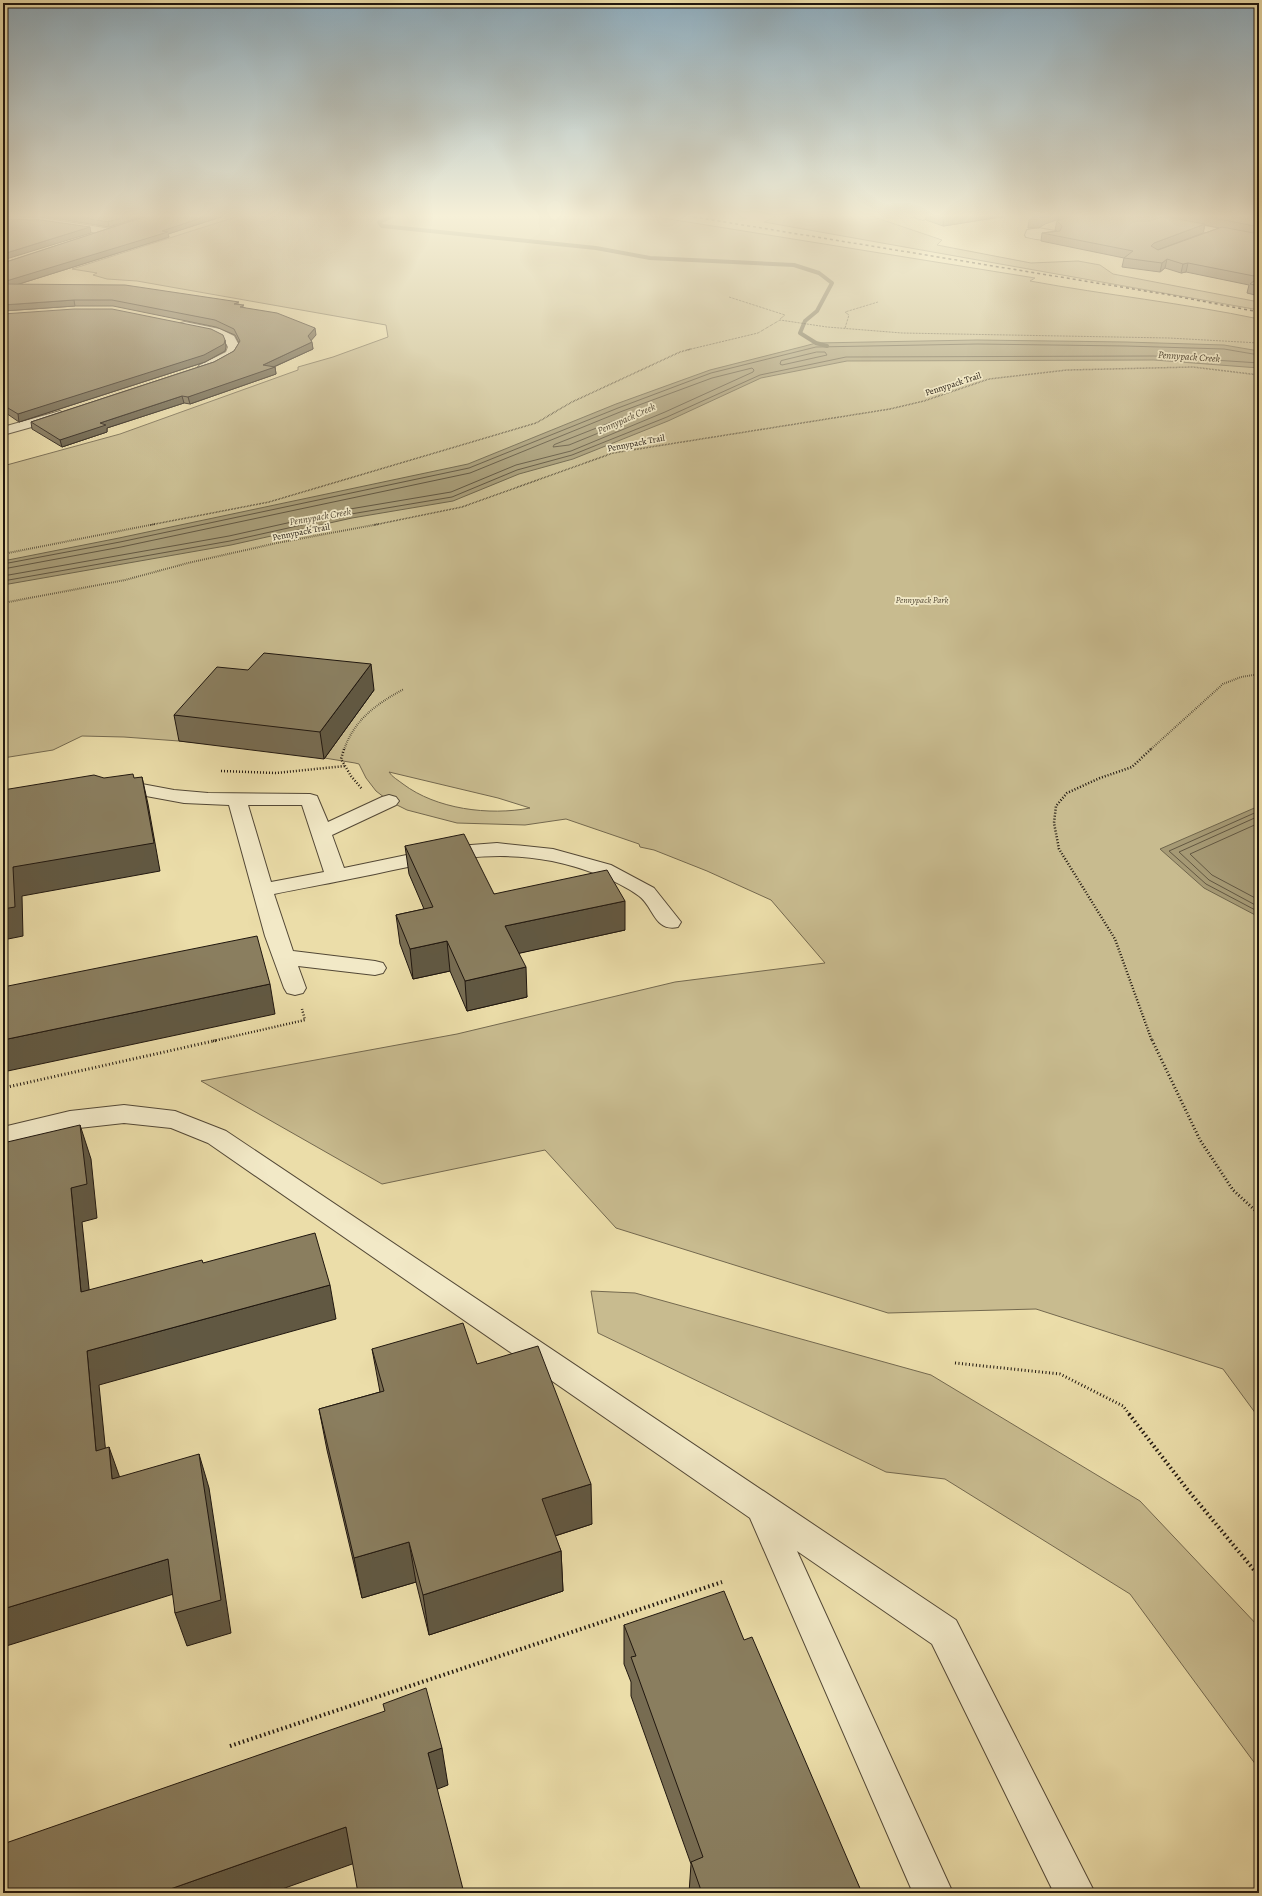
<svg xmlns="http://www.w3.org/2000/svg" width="1262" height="1896" viewBox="0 0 1262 1896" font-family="Alegreya,serif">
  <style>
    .green { fill: #c8bb8f; stroke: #74694f; fill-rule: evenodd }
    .water { fill: #a69a75; stroke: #70664c }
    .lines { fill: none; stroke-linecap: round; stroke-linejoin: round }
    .shore { stroke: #635842; stroke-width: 1 }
    .stream { stroke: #70664c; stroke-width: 4 }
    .minor-casing { stroke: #534836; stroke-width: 2 }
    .path-far5 { stroke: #20170f; stroke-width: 1; stroke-dasharray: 0.5 1; stroke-linecap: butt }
    .path-far4 { stroke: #20170f; stroke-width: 1.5; stroke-dasharray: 0.5 1; stroke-linecap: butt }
    .path-far3 { stroke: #20170f; stroke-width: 2; stroke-dasharray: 0.5 1.5; stroke-linecap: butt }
    .path-far2 { stroke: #20170f; stroke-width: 2.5; stroke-dasharray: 1 2; stroke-linecap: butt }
    .path-far1 { stroke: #20170f; stroke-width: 3; stroke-dasharray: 1 2.5; stroke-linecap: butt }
    .path { stroke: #20170f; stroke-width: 4; stroke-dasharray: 1.5 3; stroke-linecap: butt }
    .minor { fill: #f2e9c7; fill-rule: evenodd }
    .rail { stroke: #20170f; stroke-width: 1.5; stroke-dasharray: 3 3; stroke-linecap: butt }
    .wall { fill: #776c52; stroke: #20170f; fill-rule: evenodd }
    .shaded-wall { fill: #615842; stroke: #20170f }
    .building { fill: #8a7e5f; stroke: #20170f }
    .labels { text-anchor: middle; stroke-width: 3.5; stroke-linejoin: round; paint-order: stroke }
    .far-street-label { font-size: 9px; fill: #20170f; stroke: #f2e9c7 }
    .far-park-label { font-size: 9px; font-style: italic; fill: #524835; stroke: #f2e9c7 }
    .far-water-label { font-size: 10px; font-style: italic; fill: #564b38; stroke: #f2e9c7 }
  </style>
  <rect width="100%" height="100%" fill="#ebdda9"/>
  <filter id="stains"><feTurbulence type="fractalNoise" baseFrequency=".005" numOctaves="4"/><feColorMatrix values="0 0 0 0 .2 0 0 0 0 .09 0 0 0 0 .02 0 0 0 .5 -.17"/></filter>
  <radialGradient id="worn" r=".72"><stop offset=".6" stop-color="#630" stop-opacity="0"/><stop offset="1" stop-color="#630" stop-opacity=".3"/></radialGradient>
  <g class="green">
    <path d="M245 214H638L1035 278 1030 281C1106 295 1183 303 1259 319V1418L1223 1369 1036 1309 888 1313 616 1228 545 1150 382 1184 201 1081 457 1034 675 982 825 963 771 900 707 871 654 850 640 847 639 844 566 819 525 825 457 823 407 810 389 801 376 791 366 778 359 764 355 763 288 752 179 741 124 737 82 736 53 750 3 758V466L120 434 298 370V367L333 357 388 337 386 325 137 281 107 279 93 275 97 273 72 269ZM389 772 498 798 530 808C489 816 436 809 403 784 398 780 392 777 389 772Z"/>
    <path d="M781 214H865L942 240 937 245 1031 263 1078 261 1100 265 1113 274 1259 302V310L764 222Z"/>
    <path d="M591 1291 635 1293 931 1375 1140 1501 1259 1627V1769L1130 1594 945 1479 886 1472 598 1333Z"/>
  </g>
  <g class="water">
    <path d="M977 340 1126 342 1224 345 1259 351V368L1154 360 847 361 761 378 668 421 573 459 519 474 453 501 352 518 231 545 3 585V561L119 538 468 464 616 404 710 370 805 346 816 343Z"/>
    <path d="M1259 806V917L1204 888 1160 849Z"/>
  </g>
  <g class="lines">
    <g class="shore">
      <path d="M817 352H825L827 355 782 365 780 364 781 361Z"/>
      <path d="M648 408 651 409 650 412 569 445 553 447 554 445Z"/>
      <path d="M3 564 120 542 469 468 618 408 711 373 816 347 977 344 1126 346 1224 349 1259 355"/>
      <path d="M3 569 121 547 470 473 620 412 712 378 752 368 754 370 753 372 665 412 571 451 516 465 451 492 350 509 229 536 3 576"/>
      <path d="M3 581 230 541 351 514 452 497 517 470 572 455 667 417 760 375 846 357 1154 356 1259 363"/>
      <path d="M1259 811 1169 851 1206 884 1259 912"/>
      <path d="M1259 816 1179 852 1209 880 1259 907"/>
      <path d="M1259 823 1190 854 1212 875 1259 900"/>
    </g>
    <path class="stream" d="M398 214 379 222 382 226 596 248 650 258 794 265 819 273 832 283 817 311 805 321 800 333 816 343 827 346"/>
    <g class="minor-casing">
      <g id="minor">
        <path d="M904 214H936L923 220Z"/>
        <path d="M1122 214H1141L1259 236V242L1126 217Z"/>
        <path d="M3 217 42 218 111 229 115 232 111 235 42 224 3 223Z"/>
        <path d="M1038 228 1055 231 1059 236C1052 243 1035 239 1026 237L1025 235 1027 230Z"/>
        <path d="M185 322 220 329 234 336 240 347 234 356 208 369H200L198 367 200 365 226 352 228 347C221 330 197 331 181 327L180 325 181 323Z"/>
        <path d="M60 411 66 415 64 418 3 435V427Z"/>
        <path d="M115 779 174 790 208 793 310 794 317 796 328 822 382 797 389 795 396 797 399 801 396 805 332 835 344 868 445 847 497 843 553 849 611 865 654 888 681 922 678 927C654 932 654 907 639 896 616 879 580 867 552 861 491 849 435 861 375 874 342 881 308 887 274 894L293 951 375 961 383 963 386 968 383 973 375 975 298 966 306 988 303 993 295 995 287 993 284 988 265 936 229 805 184 803 108 789 105 785 108 781ZM248 805H302L324 872 271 882Z"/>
        <path d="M124 1105 175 1111 226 1131 956 1620 1095 1893H1054L932 1644 797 1551 953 1893H913L750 1518 208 1143 171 1128 124 1123 70 1129 3 1145V1127L70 1111Z"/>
      </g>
    </g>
    <g class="path-far5">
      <path d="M729 297 785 315 780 319"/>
      <path d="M845 328 849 315 845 312 878 302"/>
      <path d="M687 350 758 333 780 320 827 327 902 333 1169 338 1259 343"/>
    </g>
    <g class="path-far4">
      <path d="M150 525 269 502 536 423 572 402 680 352 691 349"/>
      <path d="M374 525 462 507 613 453 890 409 924 401 989 379 1067 370 1193 367 1259 375"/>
    </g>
    <g class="path-far3">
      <path d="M3 554 155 524"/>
      <path d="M3 603 125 580 188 563 277 543 379 524"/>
      <path d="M344 750C354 720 376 704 404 689"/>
      <path d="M1150 750 1223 684 1241 677 1259 674"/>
    </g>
    <g class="path-far2">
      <path d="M344 749 341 759 351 776 362 789"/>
      <path d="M1151 749 1132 767 1100 778 1067 793 1056 806 1054 823 1059 849 1115 939 1152 1041"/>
      <path d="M221 771 276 773 345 766"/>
      <path d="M213 1041 305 1020 302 1009"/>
    </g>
    <g class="path-far1">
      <path d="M1152 1040 1200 1140 1233 1190 1259 1214"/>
      <path d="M3 1088 218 1040"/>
      <path d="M955 1363 1060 1374 1123 1406 1130 1415"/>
    </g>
    <g class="path">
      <path d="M1129 1414 1187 1489 1259 1576"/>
      <path d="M230 1746 722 1582"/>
    </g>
    <use href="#minor" class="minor"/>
    <path class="rail" d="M676 214 1170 295 1259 312"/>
  </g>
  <g class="wall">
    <path d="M3 214H150L109 227 42 216H3Z"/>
    <path d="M153 214H230L168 234 169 237 19 284 239 304 245 308 316 335 311 340 313 349 274 367H275L276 374 190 404 184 403 107 428V432L62 447 32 429 31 422 214 362 234 351 239 343 235 335 216 327 113 306H75L3 311V263Z"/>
    <path d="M926 214H1020L943 226 926 220Z"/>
    <path d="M1076 214H1259V297V296L1247 293 1249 285 1186 272 1181 273 1165 268 1160 272 1122 267 1124 258 1041 241 1042 233 1057 231 1055 230 1057 221ZM1205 225 1219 228 1158 250H1157L1203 233Z"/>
    <path d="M3 314 225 340 226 347 225 351 205 362 19 422 3 411Z"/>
    <path d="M374 690 324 759 179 741 174 715Z"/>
    <path d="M405 846 494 894 625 930 519 953 527 997 467 1011 450 971 413 979 400 944 396 915 424 909 409 874Z"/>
    <path d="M372 1349 477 1364 592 1524 555 1536 561 1551 563 1591 429 1635 416 1582 362 1598 327 1450 319 1409 380 1392Z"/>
    <path d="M624 1625 744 1640 862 1893H689L691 1864 631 1696V1682L624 1664Z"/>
  </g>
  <g class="shaded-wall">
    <path d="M132 214H150L109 227 108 222Z"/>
    <path d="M213 214H230L168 234 169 237 3 289V282Z"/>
    <path d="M966 214H1020L943 226 944 218Z"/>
    <path d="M1049 214H1074L1045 224 1039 228H1028L1029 220Z"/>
    <path d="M1205 224 1203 233 1152 252 1151 246 1154 243Z"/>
    <path d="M90 227 91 233 3 260V254Z"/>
    <path d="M1167 259 1165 268 1160 272 1162 263Z"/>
    <path d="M1188 263 1186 272 1181 273 1183 264Z"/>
    <path d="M74 300 75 306 3 311V305Z"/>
    <path d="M315 328 316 335 309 343 308 336Z"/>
    <path d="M225 340 226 347 225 351 205 362 19 422 18 414Z"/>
    <path d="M312 342 313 349 271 368 275 367 276 374 190 404 188 397 263 365Z"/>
    <path d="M182 396 184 403 107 428V432L62 447 60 440 100 423Z"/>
    <path d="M371 664 374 690 324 759 320 732Z"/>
    <path d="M142 777 148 804 160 871 22 896 23 936 3 940V909L13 867Z"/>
    <path d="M625 901V930L507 956 505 926Z"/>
    <path d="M447 941 450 971 413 979 410 949Z"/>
    <path d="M526 967 527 997 467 1011 465 981Z"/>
    <path d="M270 984 275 1014 3 1072V1040Z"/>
    <path d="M80 1125 91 1159 97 1218 82 1222 93 1326 81 1292 71 1188Z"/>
    <path d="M330 1285 336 1319 99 1385 109 1484 96 1451 87 1351Z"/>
    <path d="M109 1447 121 1481 112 1479Z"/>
    <path d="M199 1454 209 1488 231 1633 187 1646 175 1613Z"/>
    <path d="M591 1484 592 1524 545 1539 542 1499Z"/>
    <path d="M409 1542 416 1582 362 1598 354 1558Z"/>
    <path d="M561 1551 563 1591 429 1635 423 1595Z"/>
    <path d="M168 1559 180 1592 3 1647V1609Z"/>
    <path d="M442 1748 448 1785 435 1790 428 1753Z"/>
    <path d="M346 1827 355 1863 271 1893H159Z"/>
  </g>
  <g class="building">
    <path d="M60 214H132L108 222Z"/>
    <path d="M153 214H213L162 231 168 232 3 282V263Z"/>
    <path d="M933 214H966L944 218Z"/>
    <path d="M1039 214H1049L1046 215 1041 219 1029 220Z"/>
    <path d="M1076 214H1150L1205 224 1154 243 1151 246 1158 250 1222 227 1259 234V277L1188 263 1183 264 1167 259 1162 263 1124 258 1133 251 1042 233 1060 231 1062 226 1057 221Z"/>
    <path d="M1194 214H1259V227Z"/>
    <path d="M3 219 41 220 90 227 3 254Z"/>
    <path d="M1259 277V286L1250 284Z"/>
    <path d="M3 284 125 285 239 302 234 304 244 305 240 307 277 313 315 328 308 336 312 342 263 365 275 367 188 397 182 396 100 423 106 425 60 440 31 422 214 362 234 351 240 341 234 329 215 320 112 300H74L3 305Z"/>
    <path d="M74 309H112L211 329 223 335 225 340 224 344 204 355 18 414 3 405V314Z"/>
    <path d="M264 653 371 664 320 732 174 715 217 667 248 670Z"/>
    <path d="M133 774 134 778 142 777 154 843 13 867 15 907 3 909V790L94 775 104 778Z"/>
    <path d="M464 834 494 894 607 870 625 901 505 926 526 967 465 981 447 941 410 949 396 915 433 907 405 846Z"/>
    <path d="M257 936 270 984 3 1040V987Z"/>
    <path d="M80 1125 87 1184 71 1188 81 1292 202 1260 203 1263 315 1233 330 1285 87 1351 96 1451 109 1447 112 1479 199 1454 221 1600 175 1613 168 1559 3 1609V1525L7 1524 3 1442V1143Z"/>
    <path d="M463 1323 477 1364 538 1346 591 1484 542 1499 561 1551 423 1595 409 1542 354 1558 319 1409 384 1391 372 1349Z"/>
    <path d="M724 1591 744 1640 752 1637 862 1893H702L691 1862 703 1857 631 1657 636 1656 624 1625Z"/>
    <path d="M426 1688 442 1748 428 1753 464 1893H358L346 1827 159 1893H3V1844L385 1711 383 1704Z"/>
  </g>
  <linearGradient id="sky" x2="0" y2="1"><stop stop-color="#8daaba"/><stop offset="0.45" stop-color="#f6f0d8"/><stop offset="1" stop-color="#f6f0d8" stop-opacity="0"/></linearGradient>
  <rect width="1262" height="480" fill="url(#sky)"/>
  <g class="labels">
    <g class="far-street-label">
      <text transform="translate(953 384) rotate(-18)" y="3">Pennypack Trail</text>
      <text transform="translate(636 443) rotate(-11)" y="3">Pennypack Trail</text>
      <text transform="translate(301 532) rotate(-11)" y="3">Pennypack Trail</text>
    </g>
    <g class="far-park-label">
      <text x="922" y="603">Pennypack Park</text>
    </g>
    <g class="far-water-label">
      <text transform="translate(1189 356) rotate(4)" y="4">Pennypack Creek</text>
      <text transform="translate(626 418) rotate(-24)" y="4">Pennypack Creek</text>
      <text transform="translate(320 516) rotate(-10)" y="4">Pennypack Creek</text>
    </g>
  </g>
  <rect width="1262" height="1896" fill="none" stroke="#ebdda9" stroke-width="16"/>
  <rect x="4" y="4" width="1254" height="1888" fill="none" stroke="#20170f" stroke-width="2"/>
  <rect x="8" y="8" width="1246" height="1880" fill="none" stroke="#20170f"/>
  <rect width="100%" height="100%" filter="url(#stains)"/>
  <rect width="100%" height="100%" fill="url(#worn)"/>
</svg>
